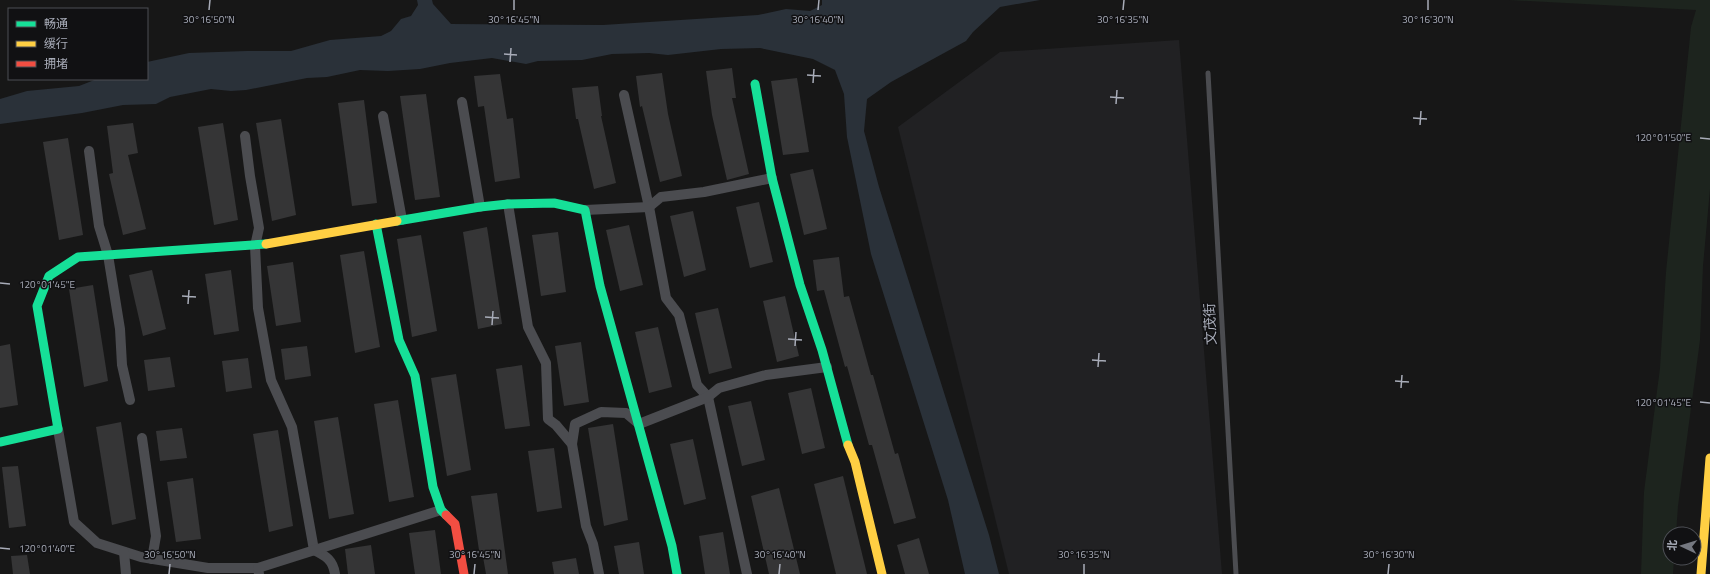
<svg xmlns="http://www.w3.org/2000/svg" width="1710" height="574" viewBox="0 0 1710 574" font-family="'Titillium Web','Noto Sans SC',sans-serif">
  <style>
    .built { fill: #212123 }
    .green { fill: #1d241e }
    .water { fill: #2a3139 }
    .building { fill: #353536 }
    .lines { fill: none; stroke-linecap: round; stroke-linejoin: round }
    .lane { stroke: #4b4c50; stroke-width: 5 }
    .street { stroke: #4b4c50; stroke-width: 10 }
    .fast { stroke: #16e098; stroke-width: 9 }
    .slow { stroke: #ffcf43; stroke-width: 9 }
    .jam { stroke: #f24e42; stroke-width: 9 }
    .ticks { fill: none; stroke: #a8acb8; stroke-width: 1.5 }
    .labels { text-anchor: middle; stroke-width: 3; stroke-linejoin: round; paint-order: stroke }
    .street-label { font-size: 14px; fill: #a8acb8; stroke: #111113 }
    .ticks-label { font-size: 10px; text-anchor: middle; fill: #a8acb8; stroke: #111113; stroke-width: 3; stroke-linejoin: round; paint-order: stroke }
  </style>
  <rect width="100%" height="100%" fill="#171717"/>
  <path class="built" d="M1179 40 1222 574H1009L898 127 1000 52Z"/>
  <path class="green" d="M1509 0H1710V189L1703 266 1700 340 1678 506 1676 534H1670V558H1674L1673 574H1641L1644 492 1660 368 1666 272 1691 27 1696 10Z"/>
  <path class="water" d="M417 0H432L433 4 451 24 603 25 758 15 786 9 810 11 822 5V0H1040L1000 7 973 32 966 41 891 82 867 99 864 131 879 187 989 535 999 574H965L948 500 871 254 847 137 844 94 835 70 813 59 760 48 721 49 668 55 649 53 612 54 582 60 538 61 526 64 492 58 450 63 420 69 388 71 360 70 327 77 307 78 246 90 231 91 211 89 170 97 156 104 123 105 82 113 0 124V99L27 91 79 86 97 79H147V62L189 53 247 51H291L330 40 381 36 391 31 401 19 411 16 418 5Z"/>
  <g class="building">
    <path d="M732 68 736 98H732L749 174 727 180 712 115 706 71Z"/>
    <path d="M662 73 668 114 682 176 660 182 642 106 640 107 636 76Z"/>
    <path d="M500 74 507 119 513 118 520 178 495 182 484 106 478 107 474 76Z"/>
    <path d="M797 78 809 152 783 155 771 81Z"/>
    <path d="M598 86 602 116H601L616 183 594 189 578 119H576L572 88Z"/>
    <path d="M426 94 440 197 415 200 400 96Z"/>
    <path d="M364 100 377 203 352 206 338 103Z"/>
    <path d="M281 119 296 215 272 221 256 123Z"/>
    <path d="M133 123 138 153 128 155 146 229 123 235 109 174 113 173 107 126Z"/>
    <path d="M223 123 238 220 214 225 198 127Z"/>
    <path d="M68 138 83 235 59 240 43 142Z"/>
    <path d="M813 169 827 229 804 235 790 174Z"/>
    <path d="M759 202 773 262 750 268 736 207Z"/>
    <path d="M693 211 706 270 684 277 670 216Z"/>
    <path d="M629 225 643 285 620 291 606 230Z"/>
    <path d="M487 227 502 324 478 329 463 232Z"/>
    <path d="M558 232 566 292 541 296 532 235Z"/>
    <path d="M421 235 437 331 412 337 397 239Z"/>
    <path d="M364 251 380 347 355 353 340 255Z"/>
    <path d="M839 257 844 297 849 296 871 375H873L895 454 898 453 916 518 894 524 872 445H869L847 366 845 367 824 290 817 291 813 260Z"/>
    <path d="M293 262 301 322 276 326 267 266Z"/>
    <path d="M152 270 166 329 143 336 129 275Z"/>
    <path d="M231 270 239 331 214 335 205 274Z"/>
    <path d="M93 285 108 381 84 387 69 289Z"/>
    <path d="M785 296 799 356 777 362 763 301Z"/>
    <path d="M718 308 732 368 709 374 695 313Z"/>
    <path d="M658 327 672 387 649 393 635 332Z"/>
    <path d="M581 342 589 402 564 406 555 346Z"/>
    <path d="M10 344 18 405 0 408V346Z"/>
    <path d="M307 346 311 376 285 380 281 349Z"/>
    <path d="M170 357 175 387 148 391 144 360Z"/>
    <path d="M248 358 252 388 226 392 222 361Z"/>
    <path d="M522 365 530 426 505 429 496 369Z"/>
    <path d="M456 374 471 470 447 476 431 378Z"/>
    <path d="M811 388 825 448 802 454 788 393Z"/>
    <path d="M398 400 414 497 389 502 374 404Z"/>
    <path d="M751 401 765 460 742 466 728 406Z"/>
    <path d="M338 417 354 514 329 519 314 421Z"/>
    <path d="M121 422 136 519 112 525 96 427Z"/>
    <path d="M613 424 628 520 604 526 588 428Z"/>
    <path d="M182 428 187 458 160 461 156 431Z"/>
    <path d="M278 430 293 526 269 532 253 434Z"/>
    <path d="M693 439 706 499 684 505 670 444Z"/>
    <path d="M554 448 562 508 537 512 528 451Z"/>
    <path d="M18 466 26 526 9 528 2 467Z"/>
    <path d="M843 476 867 574H836L814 484Z"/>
    <path d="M193 478 201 539 176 542 167 482Z"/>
    <path d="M779 488 800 574H769L751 496Z"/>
    <path d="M497 493 508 574H486L483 557H480L471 496Z"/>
    <path d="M435 530 441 574H415L409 533Z"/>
    <path d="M723 532 730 574H705L699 536Z"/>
    <path d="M919 538 929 574H905L897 545Z"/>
    <path d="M639 542 644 574H619L614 546Z"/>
    <path d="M371 545 375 574H348L345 549Z"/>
    <path d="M27 555 30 574H13L11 556Z"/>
    <path d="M576 558 579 574H554L552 562Z"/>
  </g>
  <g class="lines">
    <path class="lane" d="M1208 73 1236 574"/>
    <g class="street">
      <path d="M624 95 649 207 666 298 679 315 697 385 708 397 747 574"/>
      <path d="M462 102 480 207"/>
      <path d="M383 116 402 220"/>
      <path d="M245 136 250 176 259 228 255 246 258 308 271 380 292 427 314 550C326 556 333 560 335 574"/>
      <path d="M89 151 99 226 108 255 120 329 122 365 130 400"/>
      <path d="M508 204 528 327 546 363 548 419 556 425 572 444 586 526 593 544 599 574"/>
      <path d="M585 210 649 207 661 197 704 192 772 178"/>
      <path d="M58 429 74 522 97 543 141 557 208 568H258L259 574"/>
      <path d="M142 438 156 536 152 559"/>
      <path d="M572 444 575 424 601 412 626 413 639 424 708 397 719 388 766 375 827 367"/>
      <path d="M124 552 126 574"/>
      <path d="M258 568 441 510"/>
    </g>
    <g class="fast">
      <path d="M755 84 772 178 800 285 822 350 848 445"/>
      <path d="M397 221 480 207 508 204 554 203 585 210 600 286 672 546 677 574"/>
      <path d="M376 224 399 340 415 376 433 487 441 510 446 515"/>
      <path d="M0 442 58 429 37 306 49 276 78 257 266 244"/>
    </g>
    <g class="slow">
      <path d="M266 244 397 221"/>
      <path d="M848 445 855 462 882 574"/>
      <path d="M1701 574 1710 458"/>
    </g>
    <path class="jam" d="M446 515 455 524 464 574"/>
  </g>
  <path class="ticks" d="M209 10 210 0M514 10V0M818 10 819 0M1123 10 1124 0M1428 10V0M504 54 517 55M510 62 511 48M807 75 821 76M813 83 814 69M1110 97 1124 98M1116 104 1117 90M1413 118 1427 119M1420 125 1421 111M1700 138 1710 139M0 283 10 284M182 296 196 297M188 304 189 290M485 317 499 318M492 325 493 311M788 339 802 340M795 346 796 332M1092 360 1106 361M1098 367 1099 353M1395 381 1409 382M1401 388 1402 375M1700 402 1710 403M0 548 10 549M169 574 170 564M474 574 475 564M779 574 780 564M1084 574V564M1388 574 1389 564"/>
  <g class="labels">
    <g class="street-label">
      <text transform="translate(1210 324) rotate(-93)" y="5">文茂街</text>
    </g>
  </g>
  <g class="ticks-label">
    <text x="209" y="23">30°16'50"N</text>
    <text x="514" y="23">30°16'45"N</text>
    <text x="818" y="23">30°16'40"N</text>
    <text x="1123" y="23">30°16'35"N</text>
    <text x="1428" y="23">30°16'30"N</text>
    <text x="1663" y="141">120°01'50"E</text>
    <text x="47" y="288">120°01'45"E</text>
    <text x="1663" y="406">120°01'45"E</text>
    <text x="47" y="552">120°01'40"E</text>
    <text x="170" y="558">30°16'50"N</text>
    <text x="475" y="558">30°16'45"N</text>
    <text x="780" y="558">30°16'40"N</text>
    <text x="1084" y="558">30°16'35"N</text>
    <text x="1389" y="558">30°16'30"N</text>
  </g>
  <rect x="8" y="8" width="140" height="72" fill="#111113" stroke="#4d4f55"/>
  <rect x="16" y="21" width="20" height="6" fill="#16e098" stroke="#4d4f55"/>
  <text x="44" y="28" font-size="12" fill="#a8acb8">畅通</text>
  <rect x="16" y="41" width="20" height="6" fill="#ffcf43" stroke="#4d4f55"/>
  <text x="44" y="48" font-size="12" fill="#a8acb8">缓行</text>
  <rect x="16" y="61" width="20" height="6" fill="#f24e42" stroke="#4d4f55"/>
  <text x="44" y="68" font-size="12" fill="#a8acb8">拥堵</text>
  <g transform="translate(1682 546) rotate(274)"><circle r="19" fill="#111113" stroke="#4d4f55"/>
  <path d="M0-3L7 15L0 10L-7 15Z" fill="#757880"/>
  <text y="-6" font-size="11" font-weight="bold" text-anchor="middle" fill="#a8acb8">北</text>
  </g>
</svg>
